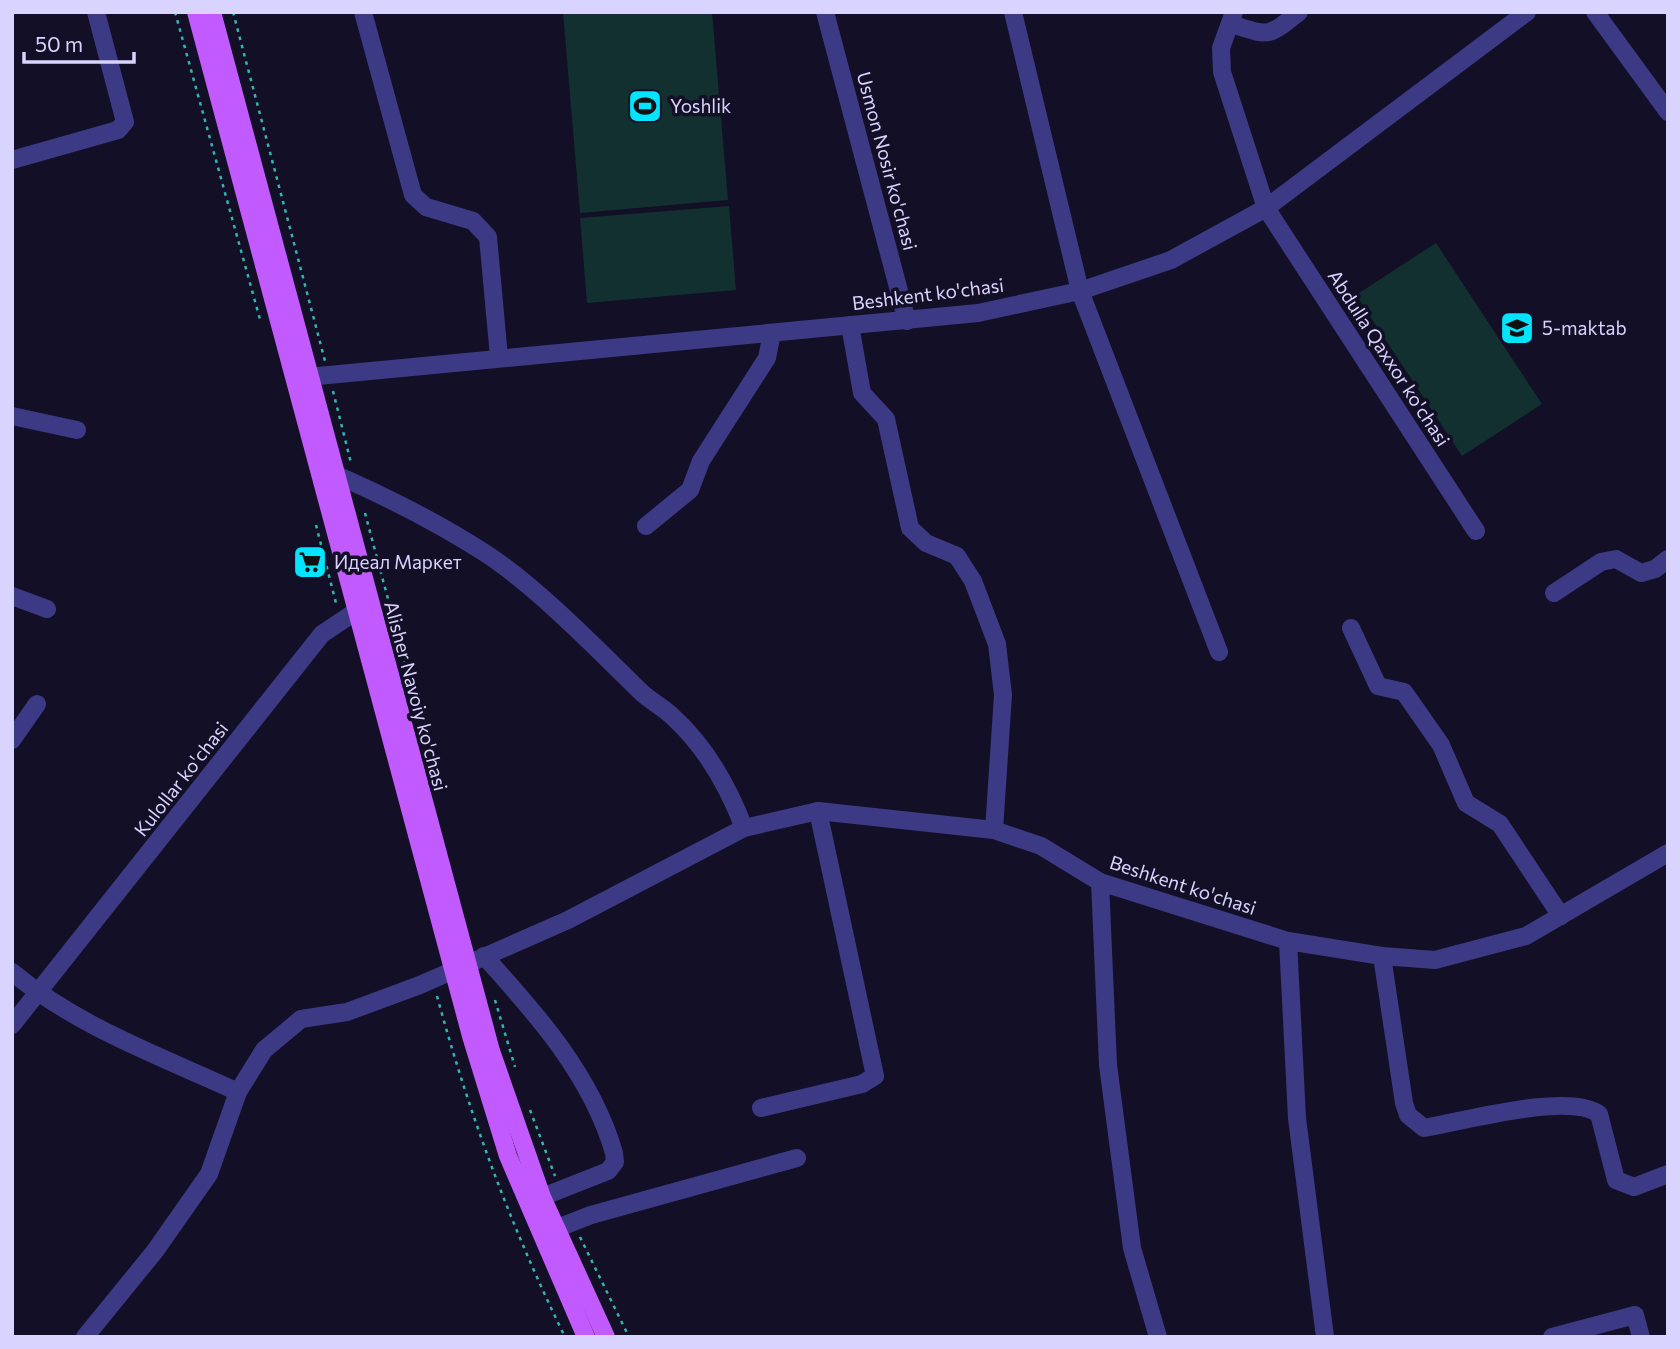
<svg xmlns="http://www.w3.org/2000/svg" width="1680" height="1349" viewBox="0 0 1680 1349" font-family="Commissioner,sans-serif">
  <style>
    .pitch { fill: #12302f }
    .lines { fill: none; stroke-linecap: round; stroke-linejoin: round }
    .path { stroke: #2fb8b0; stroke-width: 2.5; stroke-dasharray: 3.5 5; stroke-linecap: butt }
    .minor { stroke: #3d3a85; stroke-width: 18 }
    .major { stroke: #c25bff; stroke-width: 18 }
    .labels { text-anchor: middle; stroke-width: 7; stroke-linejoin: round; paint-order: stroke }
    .poi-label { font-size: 19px; fill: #d9d4ff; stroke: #130f26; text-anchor: start }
    .street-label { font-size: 19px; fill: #d9d4ff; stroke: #130f26 }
  </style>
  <rect width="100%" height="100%" fill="#130f26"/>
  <g class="pitch">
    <path d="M563 12H712L728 200 580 213Z"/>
    <path d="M729 206 736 290 587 303 580 218Z"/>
    <path d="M1436 243 1542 404 1462 456 1356 295Z"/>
  </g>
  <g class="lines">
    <g class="path">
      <path d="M175 12 261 323"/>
      <path d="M233 12 325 361"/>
      <path d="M333 391 351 463"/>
      <path d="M365 513 423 730"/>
      <path d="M316 525 337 607"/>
      <path d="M437 996C469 1114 511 1227 565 1337"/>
      <path d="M495 1000 515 1067"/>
      <path d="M530 1110 555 1176"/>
      <path d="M580 1237 629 1337"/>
    </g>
    <g class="minor">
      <path d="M363 12 413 195 426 207 473 221 488 237 499 357"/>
      <path d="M825 12 907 321"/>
      <path d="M1013 12 1080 291 1219 652"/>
      <path d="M1234 12 1221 48 1222 72 1266 208 1476 531"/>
      <path d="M1595 12 1668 112"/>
      <path d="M1231 24C1269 36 1267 38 1299 12"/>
      <path d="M12 160 118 130 125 122 96 12"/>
      <path d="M850 325 862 393 886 419 910 528 926 543 957 556 973 581 997 644 1003 695 994 830"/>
      <path d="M297 378 978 313 1080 291 1171 260 1266 208 1527 12"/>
      <path d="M12 416 77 430"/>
      <path d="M325 470C379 493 435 521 485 553 537 587 595 647 640 691 650 701 663 707 673 717 706 747 728 786 744 828"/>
      <path d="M646 526 690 490 701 461 767 358 772 333"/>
      <path d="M1554 593 1601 562 1616 559 1641 573 1655 569 1668 559"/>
      <path d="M12 596 47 609"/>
      <path d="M1351 628 1378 686 1404 692 1441 745 1466 803 1500 824 1561 916"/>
      <path d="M12 740 37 704"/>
      <path d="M1100 882 1108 1065 1132 1248 1158 1337"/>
      <path d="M1288 941 1297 1118 1325 1337"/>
      <path d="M484 956C536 1013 592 1076 614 1153L615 1162 608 1171 542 1197"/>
      <path d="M1382 956 1404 1103 1408 1115 1424 1128C1464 1121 1568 1092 1599 1114L1616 1180 1634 1187 1668 1174"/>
      <path d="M12 972C78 1027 160 1056 238 1092"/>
      <path d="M12 1025 322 634 355 612 369 608"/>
      <path d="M761 1108 862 1084 875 1076 818 811"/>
      <path d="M555 1229 591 1215 797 1158"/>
      <path d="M85 1337 155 1251 209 1174 238 1092 264 1050 301 1019 347 1012 420 985 568 920 744 828 818 811 994 830 1041 846 1100 882 1288 941 1382 956 1435 960 1526 936 1668 853"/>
      <path d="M1552 1337 1635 1315 1641 1337"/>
    </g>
    <g class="major">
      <path d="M196 12 471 1036 508 1156 586 1337"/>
      <path d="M212 12 491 1051 542 1197 606 1337"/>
    </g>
  </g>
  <defs>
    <g id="stadium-square" transform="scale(1.75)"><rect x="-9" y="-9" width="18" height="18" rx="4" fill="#00e5ff" stroke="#130f26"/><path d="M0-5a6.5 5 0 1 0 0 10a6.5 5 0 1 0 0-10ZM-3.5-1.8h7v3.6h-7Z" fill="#111"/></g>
    <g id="school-square" transform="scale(1.75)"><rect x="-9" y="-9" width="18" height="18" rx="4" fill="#00e5ff" stroke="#130f26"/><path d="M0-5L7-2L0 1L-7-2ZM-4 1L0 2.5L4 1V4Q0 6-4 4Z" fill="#111"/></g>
    <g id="supermarket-square" transform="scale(1.75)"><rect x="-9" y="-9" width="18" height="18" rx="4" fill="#00e5ff" stroke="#130f26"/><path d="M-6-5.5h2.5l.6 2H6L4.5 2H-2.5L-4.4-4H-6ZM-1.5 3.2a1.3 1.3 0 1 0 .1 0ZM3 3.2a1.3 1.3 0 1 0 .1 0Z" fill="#111"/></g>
  </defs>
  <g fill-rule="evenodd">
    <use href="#stadium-square" x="645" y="106"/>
    <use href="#school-square" x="1517" y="328"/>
    <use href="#supermarket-square" x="310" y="562"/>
  </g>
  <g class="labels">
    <g class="poi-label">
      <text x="670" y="113">Yoshlik</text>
      <text x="1542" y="335">5-maktab</text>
      <text x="334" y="569">Идеал Маркет</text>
    </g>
    <g class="street-label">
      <text transform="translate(887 161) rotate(75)" y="7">Usmon Nosir ko'chasi</text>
      <text transform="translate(928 294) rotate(-7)" y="7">Beshkent ko'chasi</text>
      <text transform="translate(1389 358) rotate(57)" y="7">Abdulla Qaxxor ko'chasi</text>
      <text transform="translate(416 696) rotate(75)" y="7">Alisher Navoiy ko'chasi</text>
      <text transform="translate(181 779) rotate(-52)" y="7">Kulollar ko'chasi</text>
      <text transform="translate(1183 885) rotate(18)" y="7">Beshkent ko'chasi</text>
    </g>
  </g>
  <rect width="1680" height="1349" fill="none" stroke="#d9d4ff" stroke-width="28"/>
  <path d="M24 52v10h110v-10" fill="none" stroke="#d9d4ff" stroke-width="3.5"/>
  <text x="35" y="52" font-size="21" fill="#d9d4ff" stroke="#130f26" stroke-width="5" paint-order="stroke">50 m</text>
</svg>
